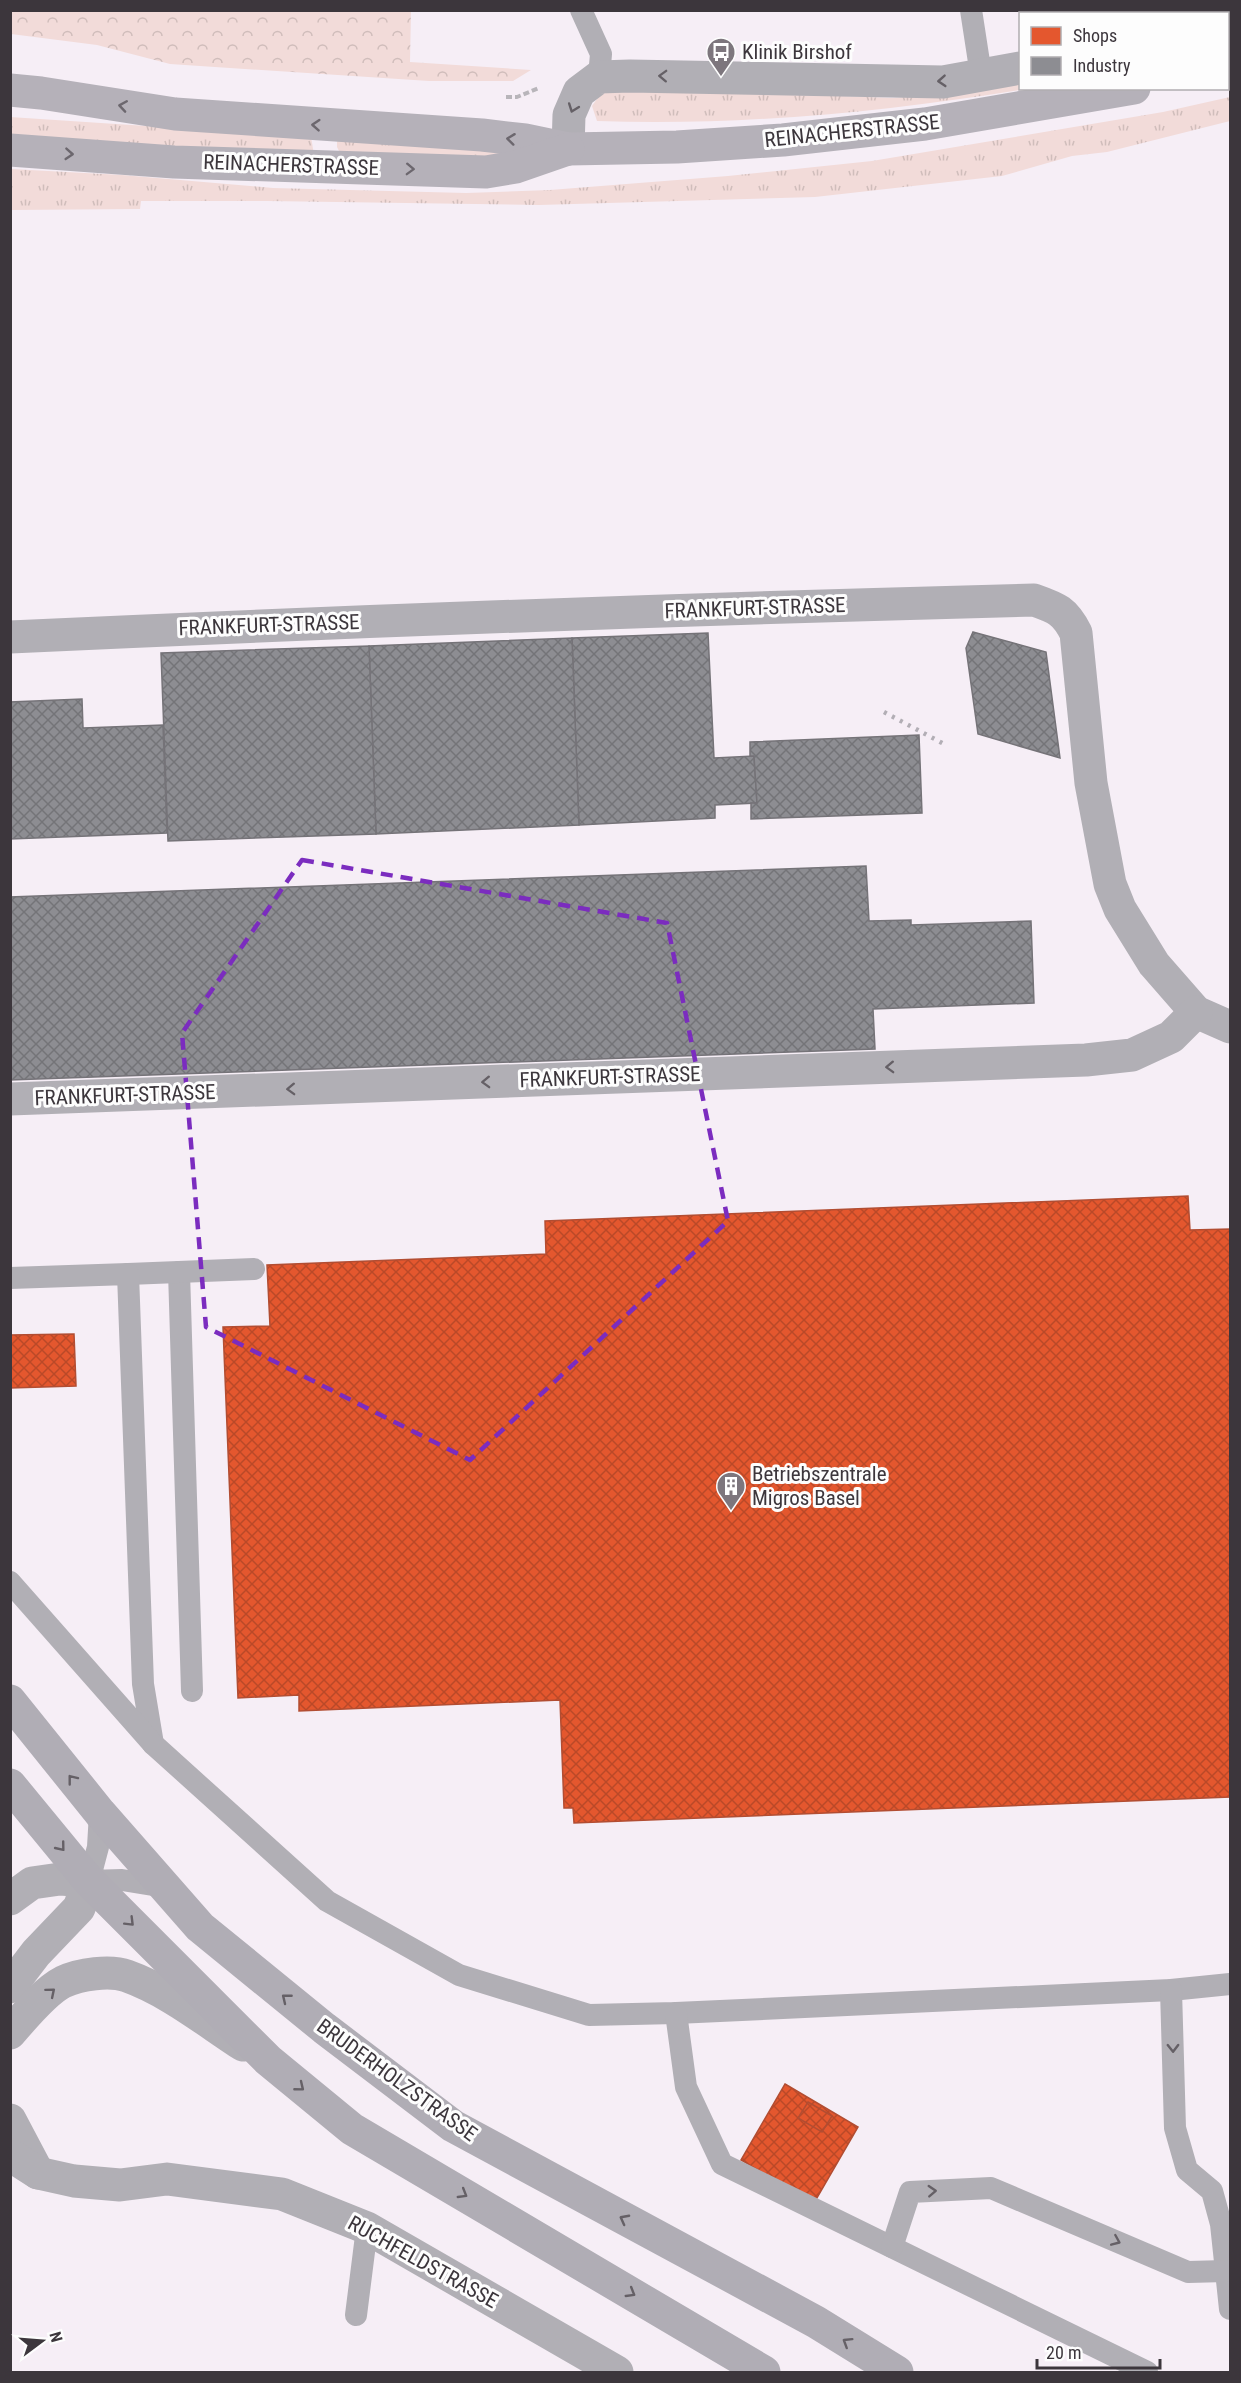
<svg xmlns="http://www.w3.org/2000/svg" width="1241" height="2383" viewBox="0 0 1241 2383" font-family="'Roboto Condensed',sans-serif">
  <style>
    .grass { fill: url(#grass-tufts) }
    .forest { fill: url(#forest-crowns) }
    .shops { fill: url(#shops-cross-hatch); stroke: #b24d32; stroke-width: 1.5 }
    .industry { fill: url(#industry-cross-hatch); stroke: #757378; stroke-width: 1.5 }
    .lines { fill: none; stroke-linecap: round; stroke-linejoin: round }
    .path { stroke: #b8b5ba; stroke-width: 4; stroke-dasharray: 6 3; stroke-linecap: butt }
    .lane { stroke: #b1afb5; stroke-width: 22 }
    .street { stroke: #b1afb5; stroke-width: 33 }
    .secondary { stroke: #b0adb5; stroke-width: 33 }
    .primary { stroke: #b5b1b9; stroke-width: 33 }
    .rail { stroke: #b2aeb5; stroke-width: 4.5; stroke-dasharray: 3 6; stroke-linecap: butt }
    .oneway { stroke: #656066 }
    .oneway2 { stroke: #6c676e }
    .marked { fill: none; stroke: #7b2cbf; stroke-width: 4.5; stroke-dasharray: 12 8; stroke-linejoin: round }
    .labels { text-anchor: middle; stroke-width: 6; stroke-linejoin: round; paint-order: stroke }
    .poi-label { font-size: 21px; fill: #3c363c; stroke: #fdfdfd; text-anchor: start }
    .street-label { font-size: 21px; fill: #3c363c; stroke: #fdfdfd }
  </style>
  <defs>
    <pattern id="grass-tufts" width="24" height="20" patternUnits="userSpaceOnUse" patternTransform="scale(1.5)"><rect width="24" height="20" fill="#f2dbd9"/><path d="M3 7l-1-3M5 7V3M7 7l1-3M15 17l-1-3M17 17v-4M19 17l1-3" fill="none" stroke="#d0bdbb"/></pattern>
    <pattern id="forest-crowns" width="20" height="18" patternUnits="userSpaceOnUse" patternTransform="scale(1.5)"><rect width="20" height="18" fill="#f2dbd9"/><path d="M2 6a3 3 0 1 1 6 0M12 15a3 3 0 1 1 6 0" fill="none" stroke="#d0bdbb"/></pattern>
    <pattern id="shops-cross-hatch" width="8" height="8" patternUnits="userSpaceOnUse" patternTransform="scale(1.5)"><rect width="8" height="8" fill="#e4572e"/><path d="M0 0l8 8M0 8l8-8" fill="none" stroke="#ba4928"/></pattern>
    <pattern id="industry-cross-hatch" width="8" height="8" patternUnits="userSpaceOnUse" patternTransform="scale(1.5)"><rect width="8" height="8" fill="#8d8d92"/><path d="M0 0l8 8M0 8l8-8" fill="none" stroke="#747478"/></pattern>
  </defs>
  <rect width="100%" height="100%" fill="#f6eef6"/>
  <g class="grass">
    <path d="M1020 82V88L1025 89C884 112 740 126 597 121L592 106 602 92 718 91 893 98 947 94Z"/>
    <path d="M1230 97V121L1107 152 1072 156 1002 176 815 197 539 205 267 201H141L140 209 11 210V169L122 175 273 188 466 193 550 190 728 176 872 161 1163 112Z"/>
    <path d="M10 117 311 137 314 155 310 157 11 135Z"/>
    <path d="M337 141 510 150 514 157H342L337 147Z"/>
  </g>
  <path class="forest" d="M11 10 411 11 410 62 531 70 513 81H429L170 64 97 45 11 34Z"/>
  <g class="shops">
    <path d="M1188 1196 1190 1230 1230 1229V1797L574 1823 573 1808H564L560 1700 299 1711V1695L238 1698 223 1327 270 1326 267 1265 546 1254 545 1221Z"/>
    <path d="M74 1334 76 1386 10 1388V1335Z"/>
    <path d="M785 2084 858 2127 814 2203 741 2160Z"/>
    <path d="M808 2102 832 2116 822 2132 798 2118Z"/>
  </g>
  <g class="industry">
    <path d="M973 632 1046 652 1060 758 978 734 966 648Z"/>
    <path d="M708 633 714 758 754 756 757 803 715 805V818L579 825 572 638Z"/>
    <path d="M572 638 579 825 376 834 369 646Z"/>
    <path d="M369 646 376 834 168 841 161 653Z"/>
    <path d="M82 699 83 728 163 725 167 833 10 839V702Z"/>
    <path d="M919 735 922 813 751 819V803H757L754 756H750V742Z"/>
    <path d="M866 866 869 921 911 920V925L1031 921 1034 1003 873 1009 875 1049 10 1080V897Z"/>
  </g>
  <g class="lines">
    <path class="path" d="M506 97H517L539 88"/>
    <g class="lane">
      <path d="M581 10 601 54 599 77"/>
      <path d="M971 10 981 75"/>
      <path d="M179 1272 192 1691"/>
      <path d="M128 1274 254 1269"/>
      <path d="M10 1278 128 1274 143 1684 153 1744"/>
      <path d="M10 1582 153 1744 327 1901 459 1975 589 2015 676 2013 1171 1990 1230 1984"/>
      <path d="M100 1813 98 1847 89 1881 122 1880 165 1887"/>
      <path d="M1171 1990 1175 2128 1187 2170 1212 2191 1221 2224 1230 2309"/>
      <path d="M676 2013 686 2087 722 2164 1147 2372"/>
      <path d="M892 2247 910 2192 991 2188 1188 2272 1226 2271"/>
      <path d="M356 2315 367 2228"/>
    </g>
    <g class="street">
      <path d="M1228 30 1230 29"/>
      <path d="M568 149 569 115 579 92 599 77 630 76 943 82 1020 68"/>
      <path d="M10 637C352 621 693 609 1034 600 1057 608 1065 611 1076 633L1091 783 1110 884 1120 909 1154 964 1196 1012 1230 1027"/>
      <path d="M10 1099 1086 1060 1132 1055 1171 1037 1196 1012"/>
      <path d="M10 1899 32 1883 60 1879 89 1881 79 1908 36 1953 10 1987"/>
      <path d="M10 2033C23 2018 45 1991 63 1982 80 1974 110 1970 127 1976 169 1991 206 2021 243 2045"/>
      <path d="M10 2120 38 2173"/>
      <path d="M10 2155 38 2173 74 2181 120 2185 167 2179 282 2194 367 2228 617 2372"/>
    </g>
    <g class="secondary">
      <path d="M10 1701 100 1813 200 1927 324 2028 453 2126 816 2322 897 2372"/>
      <path d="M10 1785 89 1881 268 2060 352 2129 764 2372"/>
    </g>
    <g class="primary">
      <path d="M1228 70 1230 69"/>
      <path d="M10 90 41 93 175 114 482 135 525 140 568 149 677 147 783 140 925 124 1134 88"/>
      <path d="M10 150 174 162 486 172 516 167 568 149"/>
    </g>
    <path class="rail" d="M884 712 944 744"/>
  </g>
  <defs><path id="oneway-chevron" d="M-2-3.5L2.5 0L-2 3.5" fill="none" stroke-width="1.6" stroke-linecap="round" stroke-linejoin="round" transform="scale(1.5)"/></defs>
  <g class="oneway">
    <use href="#oneway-chevron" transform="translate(663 76) rotate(-178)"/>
    <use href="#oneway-chevron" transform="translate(942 81) rotate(176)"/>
    <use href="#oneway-chevron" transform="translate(573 108) rotate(110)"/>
    <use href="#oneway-chevron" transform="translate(890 1067) rotate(178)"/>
    <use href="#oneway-chevron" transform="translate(486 1082) rotate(178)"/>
    <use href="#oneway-chevron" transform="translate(291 1089) rotate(178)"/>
    <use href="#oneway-chevron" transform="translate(72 1779) rotate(-128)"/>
    <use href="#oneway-chevron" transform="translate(61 1847) rotate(51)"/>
    <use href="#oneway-chevron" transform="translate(130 1922) rotate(45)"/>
    <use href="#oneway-chevron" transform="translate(51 1992) rotate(-40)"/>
    <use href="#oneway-chevron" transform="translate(286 1998) rotate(-141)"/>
    <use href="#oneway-chevron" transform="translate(1173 2048) rotate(89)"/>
    <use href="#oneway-chevron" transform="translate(300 2087) rotate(39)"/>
    <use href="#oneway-chevron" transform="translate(932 2191) rotate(-3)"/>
    <use href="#oneway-chevron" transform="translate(463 2194) rotate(31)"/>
    <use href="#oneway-chevron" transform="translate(624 2219) rotate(-152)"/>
    <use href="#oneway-chevron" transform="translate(1116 2241) rotate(23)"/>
    <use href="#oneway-chevron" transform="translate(631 2293) rotate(31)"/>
    <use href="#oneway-chevron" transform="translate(847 2342) rotate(-148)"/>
  </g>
  <g class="oneway2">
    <use href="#oneway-chevron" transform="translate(123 106) rotate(-171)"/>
    <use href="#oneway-chevron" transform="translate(316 125) rotate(-176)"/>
    <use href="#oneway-chevron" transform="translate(511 139) rotate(-173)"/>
    <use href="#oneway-chevron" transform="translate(69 154) rotate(4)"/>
    <use href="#oneway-chevron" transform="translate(410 169) rotate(2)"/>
  </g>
  <path class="marked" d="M302 860 667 923 728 1221 470 1460 206 1327 182 1033Z"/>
  <defs>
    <g id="bus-pin" transform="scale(1.5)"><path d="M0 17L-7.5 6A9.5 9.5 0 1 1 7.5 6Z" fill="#7d767d" stroke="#fdfdfd"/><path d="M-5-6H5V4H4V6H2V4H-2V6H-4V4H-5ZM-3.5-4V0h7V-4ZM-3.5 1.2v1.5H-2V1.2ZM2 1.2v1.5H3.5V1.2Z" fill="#fff"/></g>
    <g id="building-pin" transform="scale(1.5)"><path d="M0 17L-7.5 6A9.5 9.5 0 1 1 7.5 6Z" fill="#7d767d" stroke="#fdfdfd"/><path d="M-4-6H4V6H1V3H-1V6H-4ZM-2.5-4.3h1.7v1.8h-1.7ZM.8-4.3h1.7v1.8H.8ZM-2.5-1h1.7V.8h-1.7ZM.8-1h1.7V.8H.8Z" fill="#fff"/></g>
  </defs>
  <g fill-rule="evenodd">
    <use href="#bus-pin" x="721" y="52"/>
    <use href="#building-pin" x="731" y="1486"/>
  </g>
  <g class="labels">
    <g class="poi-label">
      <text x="742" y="59">Klinik Birshof</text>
      <text x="752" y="1481">Betriebszentrale<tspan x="752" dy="24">Migros Basel</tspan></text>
    </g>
    <g class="street-label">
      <text transform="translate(852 131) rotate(-6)" y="7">REINACHERSTRASSE</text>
      <text transform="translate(291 165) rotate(2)" y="7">REINACHERSTRASSE</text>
      <text transform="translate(755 608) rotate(-2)" y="7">FRANKFURT-STRASSE</text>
      <text transform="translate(269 625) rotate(-2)" y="7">FRANKFURT-STRASSE</text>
      <text transform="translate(610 1077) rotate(-2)" y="7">FRANKFURT-STRASSE</text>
      <text transform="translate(125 1095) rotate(-2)" y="7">FRANKFURT-STRASSE</text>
      <text transform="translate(397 2080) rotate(36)" y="7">BRUDERHOLZSTRASSE</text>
      <text transform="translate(423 2262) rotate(29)" y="7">RUCHFELDSTRASSE</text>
    </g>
  </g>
  <rect width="1241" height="2383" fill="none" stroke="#3c363c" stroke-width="24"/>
  <rect x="1019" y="12" width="210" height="78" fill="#fdfdfd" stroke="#b0adb0" stroke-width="1.5"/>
  <rect x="1031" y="27" width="30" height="18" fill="#e4572e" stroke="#b0adb0" stroke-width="1.5"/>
  <text x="1073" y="42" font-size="18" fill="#3c363c">Shops</text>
  <rect x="1031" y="57" width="30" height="18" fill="#8d8d92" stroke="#b0adb0" stroke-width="1.5"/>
  <text x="1073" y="72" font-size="18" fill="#3c363c">Industry</text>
  <g transform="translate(42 2341) rotate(74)" stroke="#fdfdfd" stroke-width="4.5" paint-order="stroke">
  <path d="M0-4.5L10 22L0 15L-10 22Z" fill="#3c363c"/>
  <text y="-9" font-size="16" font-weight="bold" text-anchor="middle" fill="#3c363c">N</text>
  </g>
  <path d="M1037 2359v9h123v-9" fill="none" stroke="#3c363c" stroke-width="3"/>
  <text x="1046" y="2359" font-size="18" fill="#3c363c" stroke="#fdfdfd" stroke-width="4.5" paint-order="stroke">20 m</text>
</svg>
